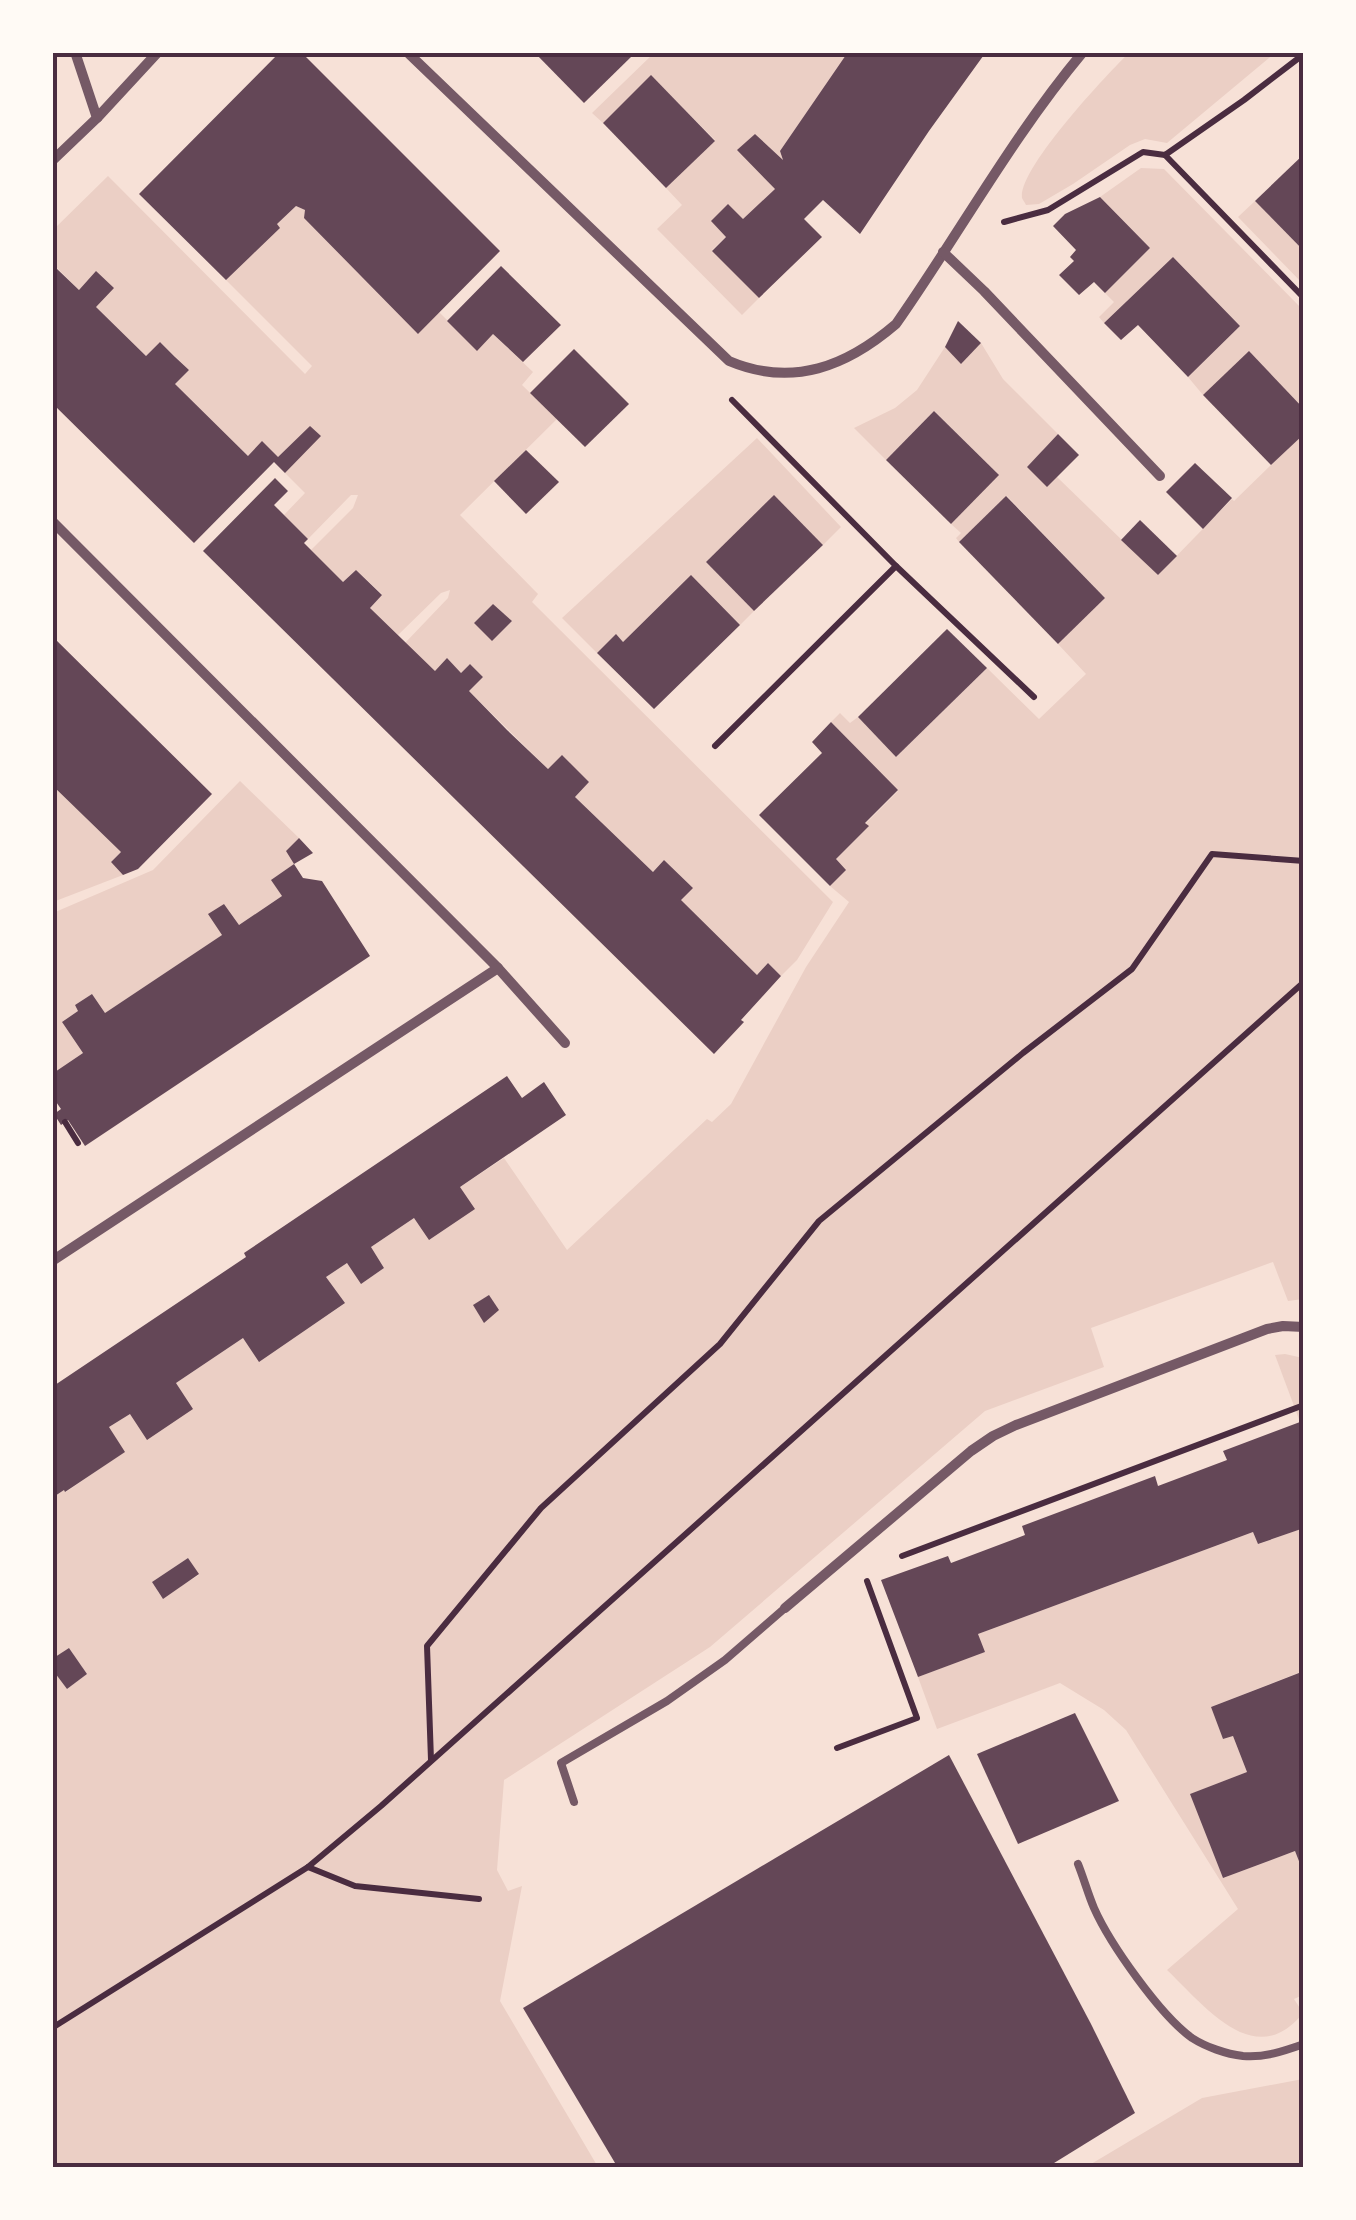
<svg xmlns="http://www.w3.org/2000/svg" width="1356" height="2220" viewBox="0 0 1356 2220" font-family="'PT Sans Narrow',sans-serif">
  <style>
    .green { fill: #ebcfc5; fill-rule: evenodd }
    .building { fill: #644757 }
    .lines { fill: none; stroke-linecap: round; stroke-linejoin: round }
    .path { stroke: #4a2c40; stroke-width: 6 }
    .service { stroke: #755966; stroke-width: 8 }
    .minor { stroke: #755966; stroke-width: 10 }
    .neatline { fill: none; stroke: #4a2c40; stroke-width: 4 }
  </style>
  <rect width="100%" height="100%" fill="#f7e1d7"/>
  <g class="green">
    <path d="M1130 52 1275 53 1167 143 1145 139 1130 145 1073 184 1039 204 1026 205C1025 203 1023 200 1022 198 1018 169 1107 74 1130 52Z"/>
    <path d="M654 53H848L780 151 783 160 755 134 738 150 775 189 712 250 759 298 742 315 657 229 682 205 666 188 715 140 651 76 603 123 592 113Z"/>
    <path d="M1141 168 1164 169 1303 310V409L1203 395 1188 377 1240 326 1173 257 1104 323 1099 317 1114 302 1105 293 1150 248 1100 197Z"/>
    <path d="M108 176 305 374 312 366 226 280 279 228 277 224 296 206 305 210 418 333 439 312 477 350 493 334 533 372 522 385 557 419 460 515 538 594 532 602 833 902 797 960 781 976 768 963 757 975 681 900 692 887 664 860 653 872 575 797 589 782 562 756 548 769 469 691 483 677 470 664 461 673 447 659 435 671 405 643 448 598 450 590 441 593 398 635 370 608 382 594 356 570 343 582 311 550 353 508 358 495H351L308 539 284 515 305 493 285 473 320 436 310 427 278 457 248 456 175 384 189 370 160 342 146 356 96 307V272L79 290 53 264V230ZM493 604 512 621 492 640 474 623Z"/>
    <path d="M1255 201 1303 250V284L1238 217Z"/>
    <path d="M981 343 1003 379 1058 434 1027 467 1057 477 1158 575 1232 499 1234 501 1303 434V1299L1288 1301 1273 1262 1091 1328 1104 1367 985 1411 710 1647 504 1780 497 1870 508 1891 522 1886 500 2001 598 2167H53L52 1669 67 1689 87 1674 69 1648 53 1659V1498L64 1490 66 1492 124 1452 109 1427 130 1414 192 1409 176 1383 243 1338 259 1361 344 1304 326 1277 347 1263 362 1283 384 1268 371 1247 414 1218 430 1239 474 1209 460 1187 504 1158 567 1250 707 1119 712 1122 731 1104 806 967 849 902 830 886 845 870 836 859 868 827 866 823 898 791 831 722 840 713 850 723 858 717 896 757 987 668 1039 719 1086 674 1058 644 1105 598 1007 496 959 542 956 538 961 533 951 524 998 474 934 411 886 460 854 428 895 408 917 390 945 347 961 363ZM188 1558 199 1575 162 1598 152 1582Z"/>
    <path d="M757 438 841 527 823 545 774 496 706 562 754 611 740 625 691 576 623 642 616 635 597 653 562 618Z"/>
    <path d="M240 781 299 838 287 851 294 864 272 880 282 896 239 925 224 904 209 914 222 935 105 1013 92 994 75 1005 78 1011 62 1022 83 1053 53 1074V913L153 870Z"/>
    <path d="M52 785 121 852 111 862 123 875 53 902Z"/>
    <path d="M1285 1354 1303 1358V1421L1300 1422 1275 1355Z"/>
    <path d="M1303 1528V1671L1211 1707 1223 1739 1233 1736 1247 1772 1191 1794 1223 1878 1295 1851 1304 1874 1303 1995 1294 1999 1303 2013C1255 2073 1204 2005 1167 1970L1238 1909 1126 1730 1104 1710 1060 1683 937 1729 918 1677 984 1652 978 1634 1253 1532 1259 1544Z"/>
    <path d="M1303 2079V2167H1086L1202 2098Z"/>
  </g>
  <g class="building">
    <path d="M280 52H306V57L500 251 418 334 304 218 305 210 296 206 277 224 280 228 226 280 139 194Z"/>
    <path d="M534 52H629L632 56 584 103Z"/>
    <path d="M848 52H986L929 131 860 234 823 200 804 219 822 237 759 298 712 251 726 237 711 221 728 204 743 219 775 189 737 150 755 134 783 160 780 151Z"/>
    <path d="M651 75 715 141 666 188 603 123Z"/>
    <path d="M1304 154V251L1255 201Z"/>
    <path d="M1100 197 1150 248 1105 293 1094 282 1079 295 1059 275 1074 261 1070 257 1076 250 1053 226 1065 214Z"/>
    <path d="M1173 257 1240 326 1188 377 1138 325 1121 340 1104 323Z"/>
    <path d="M501 266 561 325 523 362 493 334 477 351 447 321Z"/>
    <path d="M56 268 79 290 96 271 114 288 96 307 146 356 160 342 175 357 189 370 175 384 248 456 262 441 278 457 310 426 321 436 285 473 274 462 194 543 52 403V272Z"/>
    <path d="M958 321 981 343 961 364 945 347Z"/>
    <path d="M574 349 629 404 585 447 530 393Z"/>
    <path d="M1249 351 1304 409V434L1271 465 1203 395Z"/>
    <path d="M934 411 999 475 951 524 886 460Z"/>
    <path d="M1058 434 1079 455 1047 487 1027 467Z"/>
    <path d="M526 450 559 482 526 514 494 481Z"/>
    <path d="M1195 463 1232 498 1203 529 1166 492Z"/>
    <path d="M275 478 288 491 274 505 308 539 304 543 343 582 356 570 382 595 370 608 435 671 447 658 461 673 470 664 483 677 469 691 507 730 548 769 562 755 589 782 575 797 653 872 664 860 693 888 681 900 757 975 768 963 781 976 741 1020 744 1022 714 1054 203 551Z"/>
    <path d="M774 495 823 545 754 611 706 562Z"/>
    <path d="M1006 496 1105 598 1058 644 959 542Z"/>
    <path d="M1140 520 1177 556 1158 575 1121 540Z"/>
    <path d="M691 575 740 625 654 709 597 653 616 634 623 642Z"/>
    <path d="M493 604 512 621 492 641 474 623Z"/>
    <path d="M947 629 987 668 896 757 858 717Z"/>
    <path d="M52 636 212 794 138 869 123 875 111 862 121 852 52 785Z"/>
    <path d="M831 722 898 790 865 823 869 826 836 859 846 870 830 886 759 815 822 753 812 742Z"/>
    <path d="M299 838 313 853 294 864 303 878 322 881 370 956 85 1146 68 1120 61 1125 54 1114 61 1109 52 1096V1074L83 1053 62 1022 78 1011 75 1005 92 994 105 1013 222 935 208 914 224 904 239 925 282 896 271 880 294 864 286 851Z"/>
    <path d="M507 1076 522 1098 544 1082 566 1115 460 1187 475 1209 429 1240 414 1218 371 1247 384 1268 361 1284 347 1263 326 1277 345 1303 259 1362 243 1338 176 1383 193 1409 147 1440 130 1414 109 1427 125 1452 65 1492 64 1490 52 1498V1387L246 1257 244 1253Z"/>
    <path d="M489 1295 499 1310 484 1323 473 1305Z"/>
    <path d="M1300 1422 1304 1430V1528L1258 1544 1253 1532 978 1634 985 1652 918 1677 881 1580 948 1556 951 1563 1025 1535 1022 1526 1155 1476 1158 1486 1227 1460 1223 1451Z"/>
    <path d="M188 1558 199 1574 163 1599 152 1582Z"/>
    <path d="M69 1648 87 1674 67 1689 52 1669V1659Z"/>
    <path d="M1304 1671V1874L1295 1851 1223 1878 1190 1794 1247 1772 1233 1736 1223 1739 1211 1707Z"/>
    <path d="M1075 1713 1119 1801 1018 1844 977 1754Z"/>
    <path d="M949 1755 1091 2024 1135 2113 1046 2168H618L523 2008Z"/>
  </g>
  <g class="lines">
    <g class="path">
      <path d="M1165 155 1304 298"/>
      <path d="M1004 222 1048 210 1143 152 1165 155 1244 100 1304 54"/>
      <path d="M732 400 896 566 1034 697"/>
      <path d="M715 746 896 566"/>
      <path d="M65 1122 78 1143"/>
      <path d="M902 1556 1304 1405"/>
      <path d="M837 1748 917 1718 867 1581"/>
      <path d="M431 1760 427 1646 541 1508 720 1344 819 1221 1023 1053 1132 969 1212 854 1304 861"/>
      <path d="M308 1867 355 1886 479 1899"/>
      <path d="M52 2028 308 1867 381 1806 1304 982"/>
    </g>
    <g class="service">
      <path d="M574 1802 561 1763 667 1701 725 1660 785 1608"/>
      <path d="M1078 1864C1084 1879 1088 1894 1094 1908 1110 1944 1160 2015 1192 2038 1206 2047 1226 2054 1243 2056 1264 2058 1284 2051 1304 2044"/>
    </g>
    <g class="minor">
      <path d="M75 52 97 118"/>
      <path d="M407 52 729 361C793 388 847 366 896 324 959 234 1012 137 1083 52"/>
      <path d="M52 161 97 118 158 52"/>
      <path d="M943 252 984 291 1160 476"/>
      <path d="M52 521 498 968 565 1043"/>
      <path d="M52 1261 498 968"/>
      <path d="M785 1608 971 1451 993 1436 1016 1425 1267 1329 1283 1326 1304 1327"/>
    </g>
  </g>
  <rect width="1356" height="2220" fill="none" stroke="#fffaf5" stroke-width="110"/>
  <rect x="55" y="55" width="1246" height="2110" class="neatline"/>
</svg>
